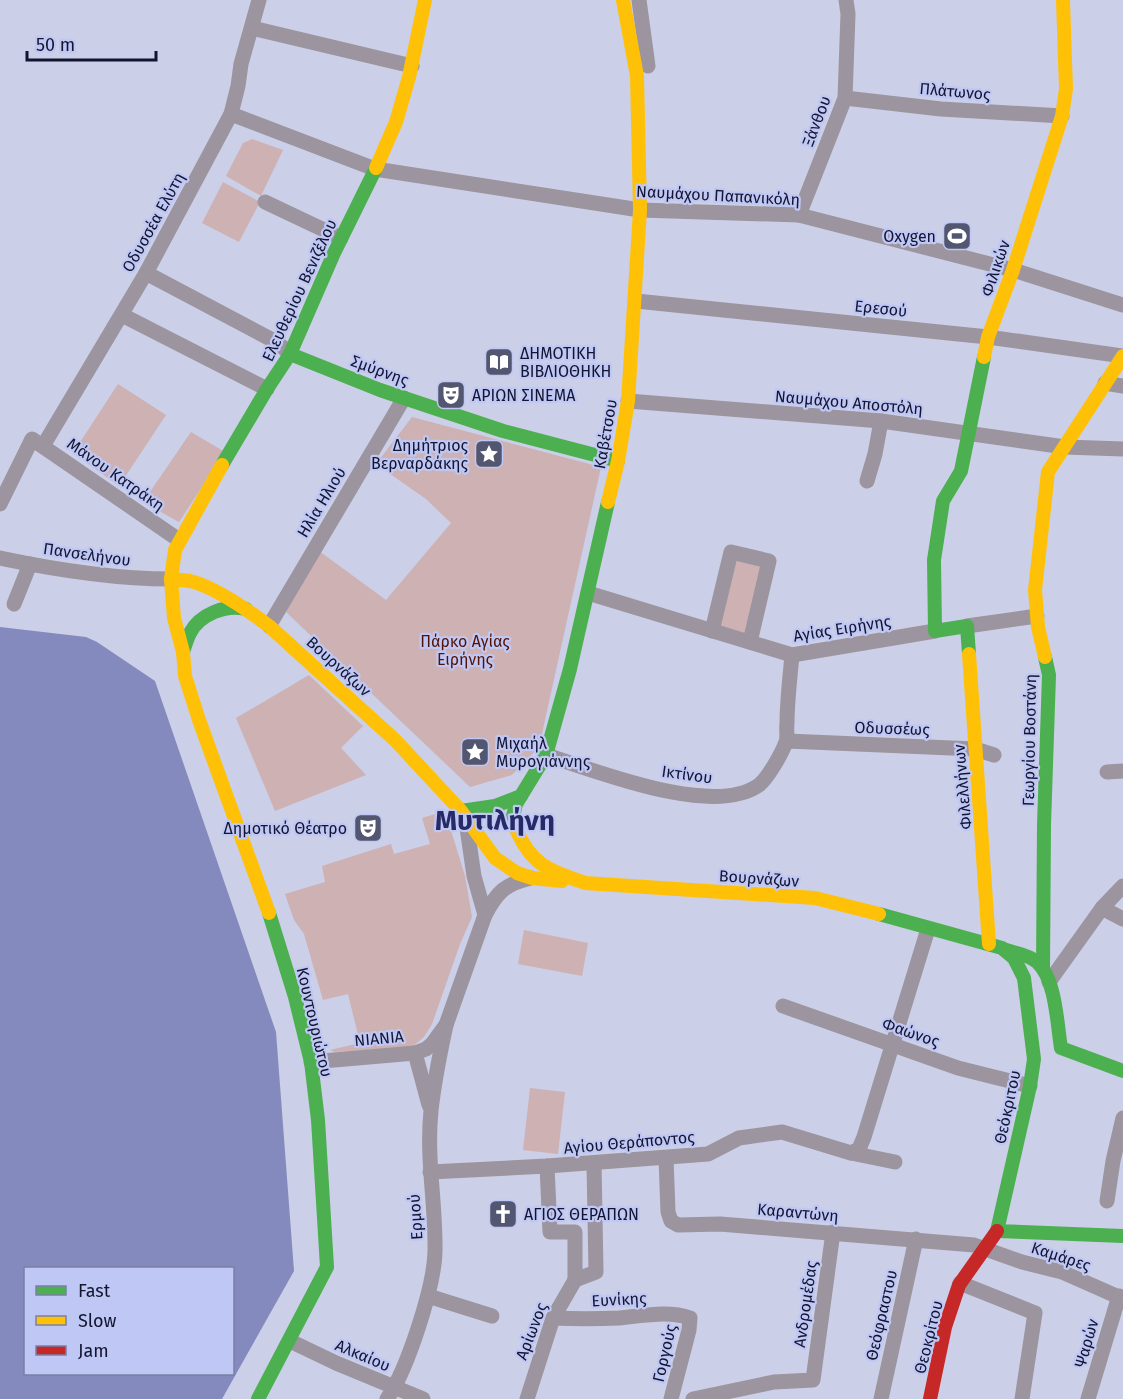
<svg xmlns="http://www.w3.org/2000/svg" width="1123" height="1399" viewBox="0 0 1123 1399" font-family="'Fira Sans',sans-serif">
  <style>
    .green { fill: #cdb1b3 }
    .water { fill: #848abd; fill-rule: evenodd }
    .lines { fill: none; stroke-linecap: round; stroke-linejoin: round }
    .street { stroke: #9c949e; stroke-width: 15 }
    .fast { stroke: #4caf50; stroke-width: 14 }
    .slow { stroke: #ffc107; stroke-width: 14 }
    .jam { stroke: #c62828; stroke-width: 14 }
    .labels { text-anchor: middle; stroke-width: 4.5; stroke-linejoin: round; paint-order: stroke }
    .street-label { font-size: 16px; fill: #131530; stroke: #bfc7f4 }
    .poi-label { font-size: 16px; fill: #131530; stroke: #bfc7f4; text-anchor: start }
    .park-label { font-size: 16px; fill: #551200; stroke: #bfc7f4 }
    .town-label { font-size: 28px; font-weight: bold; fill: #282a67; stroke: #bfc7f4 }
  </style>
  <rect width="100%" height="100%" fill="#cbcfe8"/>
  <g class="green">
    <path d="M252 139 283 150 261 196 226 176 243 143Z"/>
    <path d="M223 182 260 202 239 242 202 223Z"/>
    <path d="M118 384 166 415 119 486 73 453Z"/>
    <path d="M412 417 601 467 539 747 512 775 470 787 286 612 319 551 386 600 451 523 426 499 376 464Z"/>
    <path d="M191 432 225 452 179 522 143 502Z"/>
    <path d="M734 557 764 565 747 634 717 626Z"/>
    <path d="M309 675 363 726 341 748 366 775 275 811 236 718Z"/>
    <path d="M445 811 465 876 472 917 460 944 432 1024 424 1037 412 1047 335 1052 330 1050 360 1043 348 994 323 1000 304 934 294 920 285 894 325 882 322 866 391 844 394 854 430 844 422 818Z"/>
    <path d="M524 930 588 943 582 976 518 964Z"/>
    <path d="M530 1088 565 1092 558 1154 523 1150Z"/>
  </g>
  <path class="water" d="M0 627 86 637 97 642 155 681 276 1032 294 1271 222 1399H0ZM232 1268V1374H26V1268Z"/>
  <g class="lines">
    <g class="street">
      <path d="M639 0 648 66"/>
      <path d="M252 28 412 66"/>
      <path d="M845 98 941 109 1062 116"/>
      <path d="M231 114 375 169 640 210 799 215 1013 270 1123 305"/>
      <path d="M265 202 341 238"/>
      <path d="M799 215 845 98 848 14 846 0"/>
      <path d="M146 273 278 343 290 354"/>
      <path d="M636 301 988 337 1123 356"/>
      <path d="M122 315 267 389"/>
      <path d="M1105 383 1123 386"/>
      <path d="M628 401 881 421 1065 447 1123 449"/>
      <path d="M43 446 146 273 231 114 238 86 241 64 259 0"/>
      <path d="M867 481 875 454 881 421"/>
      <path d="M0 504 32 439 179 540"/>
      <path d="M0 558C57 570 113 579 171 579"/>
      <path d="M588 593 792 655 935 631"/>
      <path d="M14 604 30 564"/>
      <path d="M269 626 404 398"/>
      <path d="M967 626 1037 616"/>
      <path d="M712 631 731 552 769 561 750 642"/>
      <path d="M787 741 975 749 994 755"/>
      <path d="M546 755C597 771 713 818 759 785 768 778 782 753 786 742 788 737 786 730 787 724 787 701 790 678 792 655"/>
      <path d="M1107 772 1123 771"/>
      <path d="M466 821 474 876 485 915"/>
      <path d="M1102 908 1123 919"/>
      <path d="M1049 982 1102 908 1123 886"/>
      <path d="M783 1006 958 1068 1030 1086"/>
      <path d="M415 1053 429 1105"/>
      <path d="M311 1062 415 1053 426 1049 432 1044 446 1025 485 915C497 892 505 884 531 878"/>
      <path d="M851 1153 895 1162"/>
      <path d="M666 1158 668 1212 671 1221 678 1225 720 1224 974 1245 1022 1262 1062 1272 1123 1299"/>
      <path d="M547 1166 550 1232H575V1280"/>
      <path d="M430 1172 547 1166 708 1154 739 1138 782 1132 851 1153 859 1149 864 1137 928 929"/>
      <path d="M1107 1201 1113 1161 1123 1118"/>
      <path d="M575 1280 596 1272 594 1163"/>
      <path d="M960 1283 1035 1313 1022 1399"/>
      <path d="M428 1296 492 1316"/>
      <path d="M553 1318C575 1319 597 1319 619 1318 642 1316 668 1310 690 1318L689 1330 671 1399"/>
      <path d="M290 1341 336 1363 423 1399"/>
      <path d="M387 1399C407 1370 434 1288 435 1252 436 1205 426 1158 431 1111 434 1082 440 1053 446 1025"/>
      <path d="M527 1399 553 1318 575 1280"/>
      <path d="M693 1399 774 1382 813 1380 833 1232"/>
      <path d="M881 1399 916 1239"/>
      <path d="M1088 1399 1119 1296"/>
    </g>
    <g class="fast">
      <path d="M290 354 380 390 503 431 618 461"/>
      <path d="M222 465 267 389 290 354 334 253 376 168"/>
      <path d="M183 652C185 646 187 639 190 633 200 614 226 604 246 609"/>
      <path d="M969 654 967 626 935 631 934 560 943 501 961 471 984 357"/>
      <path d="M461 811 495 806 521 796"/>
      <path d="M516 829 513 816 516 804 546 755 570 669 608 502"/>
      <path d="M879 914 1002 948 1014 958 1024 978 1034 1059 1030 1086 997 1231 1123 1236"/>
      <path d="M1006 950C1016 953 1029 955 1037 962 1056 979 1057 1024 1061 1048L1123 1071"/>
      <path d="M1043 969 1044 825 1049 675 1045 657"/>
      <path d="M258 1399 327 1267 318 1120 311 1062 295 997 269 913"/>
    </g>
    <g class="slow">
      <path d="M376 168 396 122 409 77 425 0"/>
      <path d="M984 357 988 337 1013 270 1062 116 1066 89 1063 0"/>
      <path d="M222 465 175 550 171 579 174 618 183 652 185 676 199 720 269 913"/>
      <path d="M608 502 618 461 628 401 640 210 637 76 623 0"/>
      <path d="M171 579C177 580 184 580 190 581 215 587 249 611 269 626L395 740 461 811 495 858 517 873 532 878 562 881"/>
      <path d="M969 654 989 944"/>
      <path d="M1045 657 1038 627 1035 590 1048 472 1123 356"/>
      <path d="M516 829C532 866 549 870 585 883L815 898 879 914"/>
    </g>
    <path class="jam" d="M930 1399 945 1327 959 1285 997 1231"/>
  </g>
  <defs>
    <g id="stadium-square" transform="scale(1.5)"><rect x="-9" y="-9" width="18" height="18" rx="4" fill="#535670" stroke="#bfc7f4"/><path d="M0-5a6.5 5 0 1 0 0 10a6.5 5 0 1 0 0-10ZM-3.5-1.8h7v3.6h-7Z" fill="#fff"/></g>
    <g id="library-square" transform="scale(1.5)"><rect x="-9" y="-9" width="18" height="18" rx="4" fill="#535670" stroke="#bfc7f4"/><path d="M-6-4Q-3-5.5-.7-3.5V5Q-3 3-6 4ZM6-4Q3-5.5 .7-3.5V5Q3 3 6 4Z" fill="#fff"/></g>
    <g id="theatre-square" transform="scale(1.5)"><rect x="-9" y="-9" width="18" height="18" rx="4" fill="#535670" stroke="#bfc7f4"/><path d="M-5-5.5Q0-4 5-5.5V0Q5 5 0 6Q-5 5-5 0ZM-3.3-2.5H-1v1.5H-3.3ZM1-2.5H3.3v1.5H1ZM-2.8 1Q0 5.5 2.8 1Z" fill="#fff"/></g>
    <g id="sight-square" transform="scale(1.5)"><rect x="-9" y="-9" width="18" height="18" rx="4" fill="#535670" stroke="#bfc7f4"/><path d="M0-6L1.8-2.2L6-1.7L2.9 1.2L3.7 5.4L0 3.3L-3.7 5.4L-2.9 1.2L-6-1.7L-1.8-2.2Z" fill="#fff"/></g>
    <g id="church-square" transform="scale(1.5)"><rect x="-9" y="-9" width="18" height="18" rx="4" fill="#535670" stroke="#bfc7f4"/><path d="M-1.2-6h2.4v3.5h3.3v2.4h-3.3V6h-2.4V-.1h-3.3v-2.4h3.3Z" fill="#fff"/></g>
  </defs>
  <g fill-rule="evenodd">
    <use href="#stadium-square" x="957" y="236"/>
    <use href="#library-square" x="499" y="362"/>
    <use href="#theatre-square" x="451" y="395"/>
    <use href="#sight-square" x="489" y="454"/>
    <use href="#sight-square" x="475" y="752"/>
    <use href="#theatre-square" x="368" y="828"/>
    <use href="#church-square" x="503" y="1214"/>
  </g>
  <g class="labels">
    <g class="street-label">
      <text transform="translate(955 91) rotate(5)" y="6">Πλάτωνος</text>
      <text transform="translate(816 121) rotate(-69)" y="6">Ξάνθου</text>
      <text transform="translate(718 195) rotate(3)" y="6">Ναυμάχου Παπανικόλη</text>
      <text transform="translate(153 222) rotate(-61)" y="6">Οδυσσέα Ελύτη</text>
      <text transform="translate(995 268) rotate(-71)" y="6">Φιλικών</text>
      <text transform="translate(299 290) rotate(-65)" y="6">Ελευθερίου Βενιζέλου</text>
      <text transform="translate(881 308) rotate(6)" y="6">Ερεσού</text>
      <text transform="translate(380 370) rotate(20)" y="6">Σμύρνης</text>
      <text transform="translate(849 402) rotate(5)" y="6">Ναυμάχου Αποστόλη</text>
      <text transform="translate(605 434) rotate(-80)" y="6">Καβέτσου</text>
      <text transform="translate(116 474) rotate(35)" y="6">Μάνου Κατράκη</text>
      <text transform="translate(321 502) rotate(-59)" y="6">Ηλία Ηλιού</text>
      <text transform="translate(87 554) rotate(8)" y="6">Πανσελήνου</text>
      <text transform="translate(842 628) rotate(-9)" y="6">Αγίας Ειρήνης</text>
      <text transform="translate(339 666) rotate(42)" y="6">Βουρνάζων</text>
      <text transform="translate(892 728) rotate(2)" y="6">Οδυσσέως</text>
      <text transform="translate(1029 740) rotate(-89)" y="6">Γεωργίου Βοστάνη</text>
      <text transform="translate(687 774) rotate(8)" y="6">Ικτίνου</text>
      <text transform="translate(962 787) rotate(-95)" y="6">Φιλελλήνων</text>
      <text transform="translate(759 878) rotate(4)" y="6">Βουρνάζων</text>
      <text transform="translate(315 1022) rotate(77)" y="6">Κουντουριώτου</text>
      <text transform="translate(911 1032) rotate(19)" y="6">Φαώνος</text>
      <text transform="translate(379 1038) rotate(-5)" y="6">NIANIA</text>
      <text transform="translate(1007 1107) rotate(-78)" y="6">Θεόκριτου</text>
      <text transform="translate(629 1142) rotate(-5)" y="6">Αγίου Θεράποντος</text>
      <text transform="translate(798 1212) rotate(5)" y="6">Καραντώνη</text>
      <text transform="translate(415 1217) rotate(-94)" y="6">Ερμού</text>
      <text transform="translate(1061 1256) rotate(18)" y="6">Καμάρες</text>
      <text transform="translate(619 1299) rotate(-3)" y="6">Ευνίκης</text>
      <text transform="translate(805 1304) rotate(-82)" y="6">Ανδρομέδας</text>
      <text transform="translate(881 1315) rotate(-77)" y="6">Θεόφραστου</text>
      <text transform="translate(531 1331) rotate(-69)" y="6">Αρίωνος</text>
      <text transform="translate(928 1337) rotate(-76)" y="6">Θεοκρίτου</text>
      <text transform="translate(1086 1343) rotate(-74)" y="6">Ψαρών</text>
      <text transform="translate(664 1353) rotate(-77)" y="6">Γοργούς</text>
      <text transform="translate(363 1355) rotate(23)" y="6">Αλκαίου</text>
    </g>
    <g class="poi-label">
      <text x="936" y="242" text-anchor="end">Oxygen</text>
      <text x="520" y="359">ΔΗΜΟΤΙΚΗ<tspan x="520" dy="18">ΒΙΒΛΙΟΘΗΚΗ</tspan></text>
      <text x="472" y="401">ΑΡΙΩΝ ΣΙΝΕΜΑ</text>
      <text x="468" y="451" text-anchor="end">Δημήτριος<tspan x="468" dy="18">Βερναρδάκης</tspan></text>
      <text x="496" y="749">Μιχαήλ<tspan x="496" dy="18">Μυρογιάννης</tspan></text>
      <text x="347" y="834" text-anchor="end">Δημοτικό Θέατρο</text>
      <text x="524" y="1220">ΑΓΙΟΣ ΘΕΡΑΠΩΝ</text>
    </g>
    <g class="park-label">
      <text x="465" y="647">Πάρκο Αγίας<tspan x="465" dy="18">Ειρήνης</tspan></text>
    </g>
    <g class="town-label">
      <text x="495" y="830">Μυτιλήνη</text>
    </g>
  </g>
  <rect x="24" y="1267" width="210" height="108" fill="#bfc7f4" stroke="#7a80a6" stroke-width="1.5"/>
  <rect x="36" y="1286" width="30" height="9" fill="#4caf50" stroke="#7a80a6" stroke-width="1.5"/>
  <text x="78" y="1297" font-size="18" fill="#131530">Fast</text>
  <rect x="36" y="1316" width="30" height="9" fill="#ffc107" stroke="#7a80a6" stroke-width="1.5"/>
  <text x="78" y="1327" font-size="18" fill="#131530">Slow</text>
  <rect x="36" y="1346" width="30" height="9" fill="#c62828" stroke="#7a80a6" stroke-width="1.5"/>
  <text x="78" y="1357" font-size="18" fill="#131530">Jam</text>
  <path d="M27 51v9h129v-9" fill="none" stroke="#131530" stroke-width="3"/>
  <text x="36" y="51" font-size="18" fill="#131530" stroke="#bfc7f4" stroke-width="4.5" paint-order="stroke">50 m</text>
</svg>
